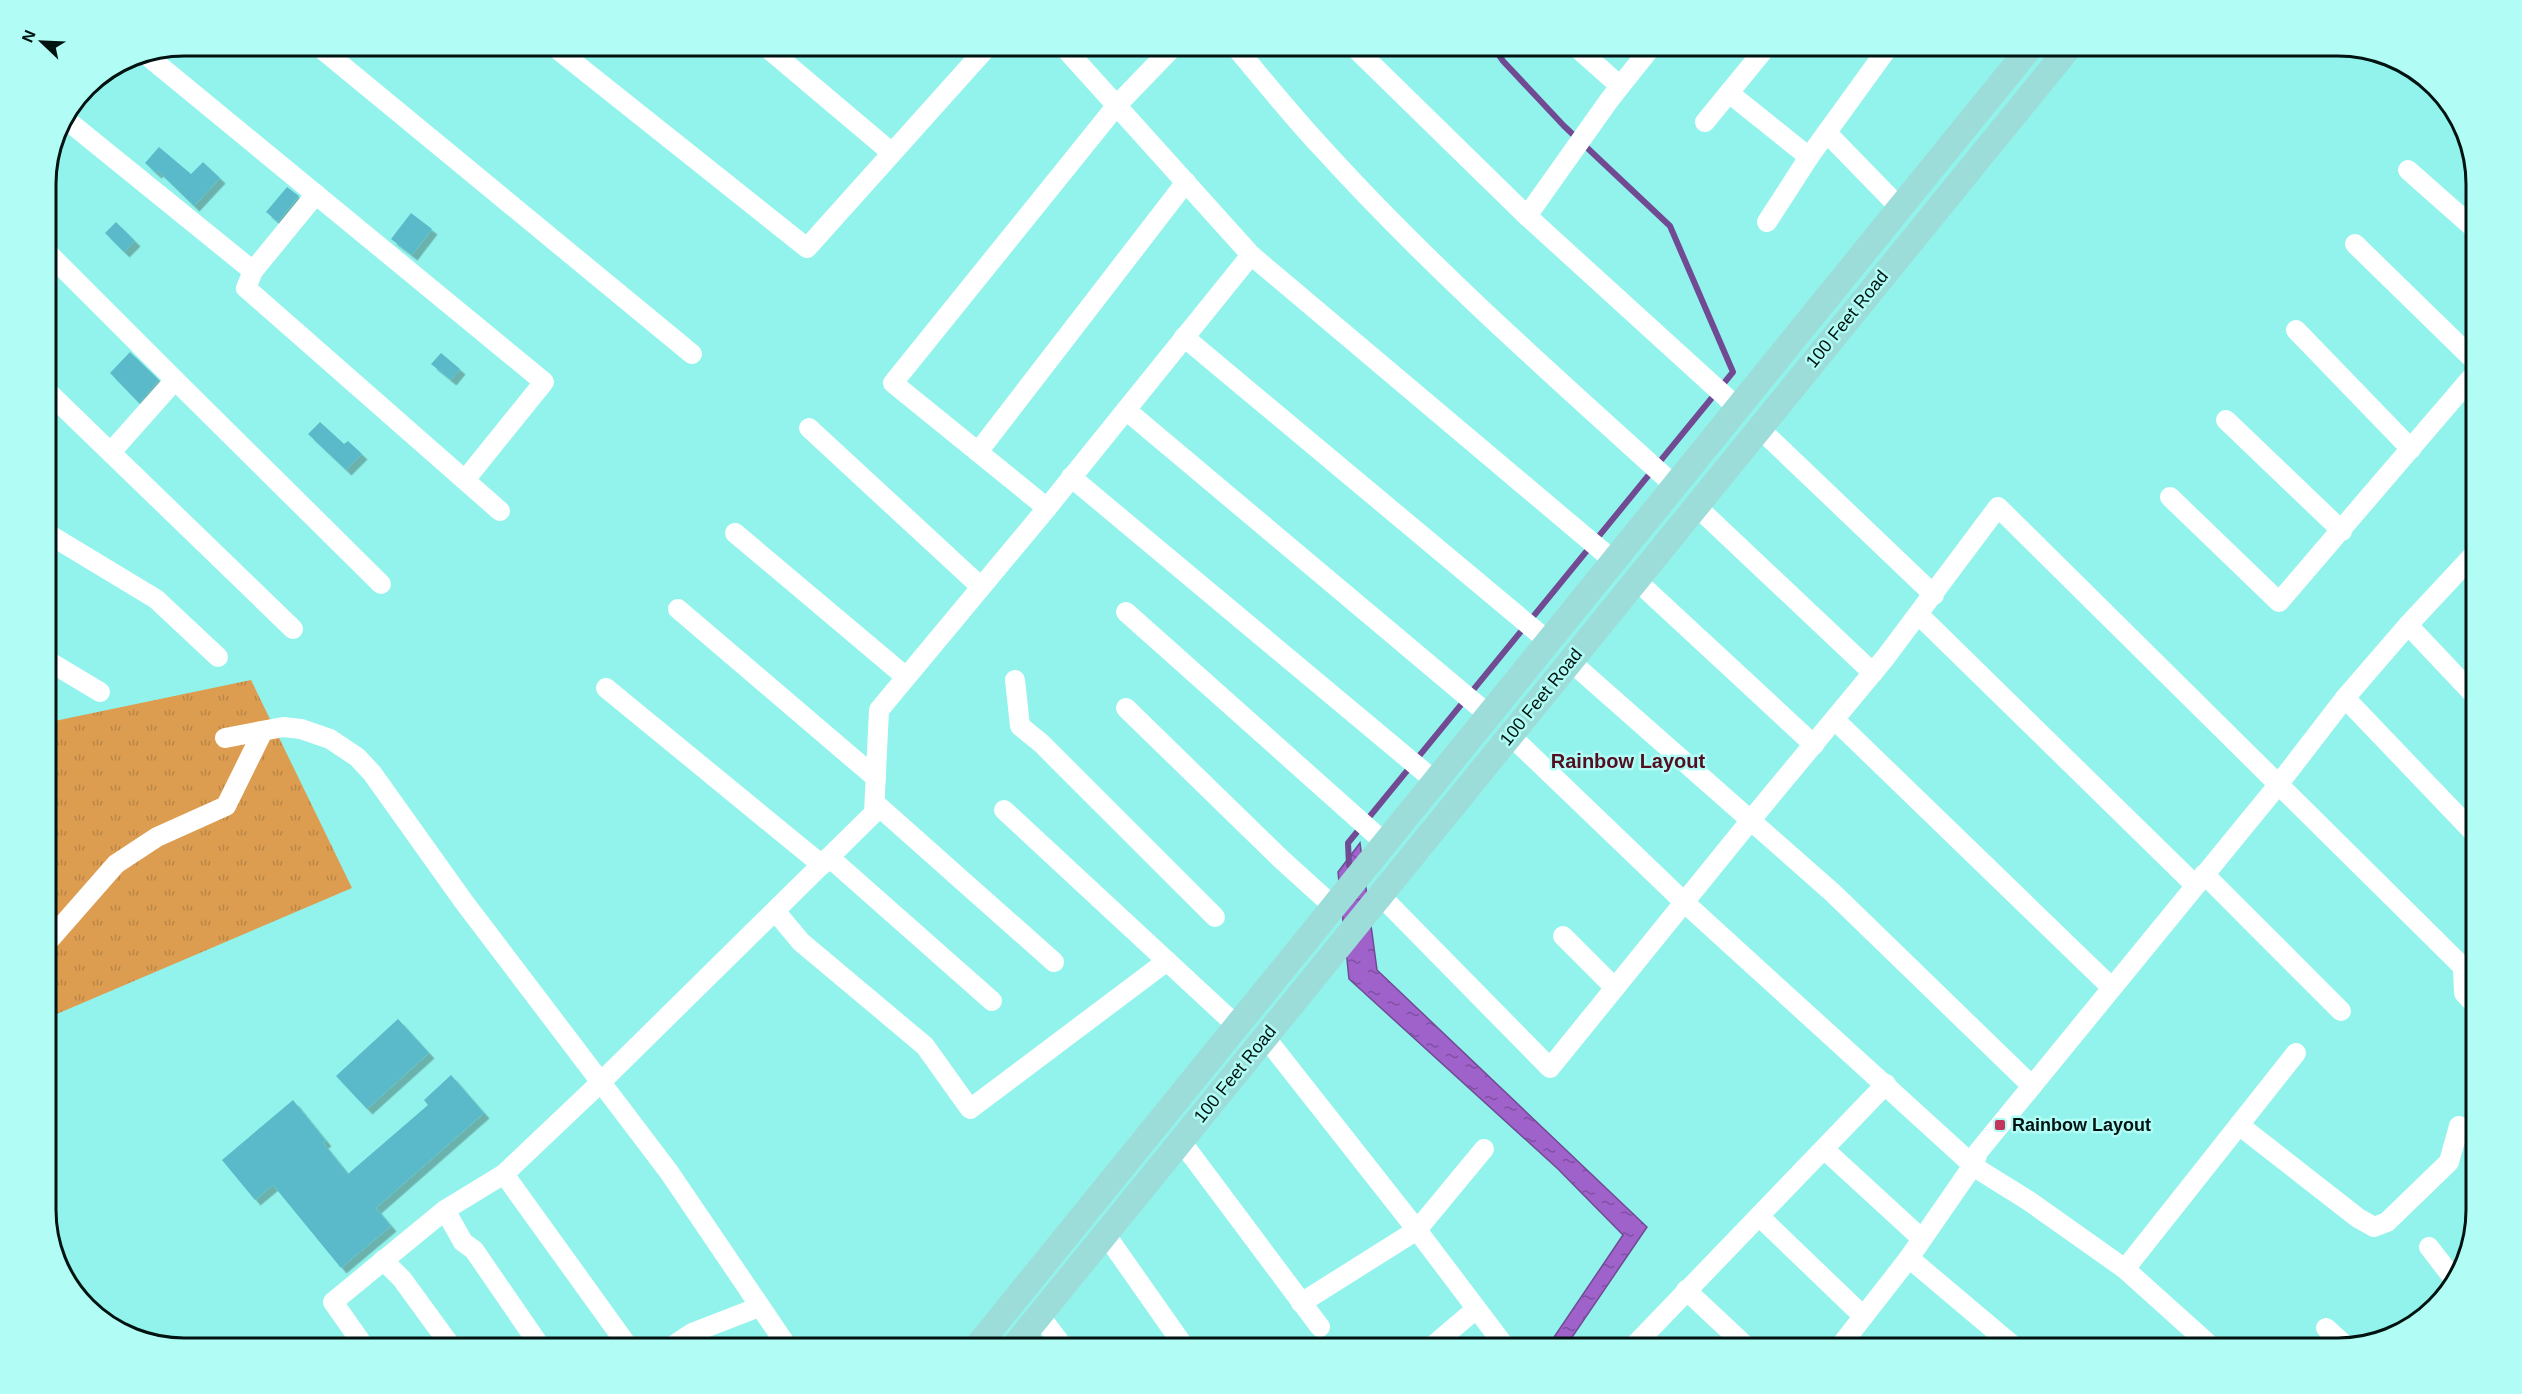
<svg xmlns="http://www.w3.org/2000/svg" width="2522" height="1394" viewBox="0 0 2522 1394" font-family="Arial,sans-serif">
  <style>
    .grass { fill: url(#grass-tufts) }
    .water { fill: url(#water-ripples); stroke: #704a92; stroke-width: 1.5 }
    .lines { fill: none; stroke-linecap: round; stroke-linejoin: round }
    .stream { stroke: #704a92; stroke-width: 6 }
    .building { fill: #5abaca; filter: url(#shadow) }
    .minor { stroke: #fff; stroke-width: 20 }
    .major { stroke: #9dddd9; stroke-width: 26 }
    .poi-dot { fill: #c4355c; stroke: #b1fdf6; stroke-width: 2 }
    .labels { text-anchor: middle; stroke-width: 5; stroke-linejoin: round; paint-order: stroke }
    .street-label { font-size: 18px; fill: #011311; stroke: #b1fdf6 }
    .poi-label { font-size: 18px; font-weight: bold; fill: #011311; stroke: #b1fdf6; text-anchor: start }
    .neighbourhood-label { font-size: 20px; font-weight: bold; fill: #530f22; stroke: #b1fdf6 }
    .rim { fill: none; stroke: #011311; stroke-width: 3 }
  </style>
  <defs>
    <pattern id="grass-tufts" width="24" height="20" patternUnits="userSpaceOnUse" patternTransform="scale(1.5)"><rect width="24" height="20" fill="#dc9d50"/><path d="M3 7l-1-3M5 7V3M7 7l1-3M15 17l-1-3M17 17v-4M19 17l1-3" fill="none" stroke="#bb8645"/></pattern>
    <pattern id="water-ripples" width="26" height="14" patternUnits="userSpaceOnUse" patternTransform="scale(1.5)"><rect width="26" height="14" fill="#9f61ca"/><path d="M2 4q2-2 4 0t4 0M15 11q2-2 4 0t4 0" fill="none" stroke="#7f4fa3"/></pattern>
    <filter id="shadow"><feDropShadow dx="5.5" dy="5.5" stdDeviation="0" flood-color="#0004"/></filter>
  </defs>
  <rect width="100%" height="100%" fill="#92f3ec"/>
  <path class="grass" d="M251 680 352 888 45 1019V723Z"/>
  <path class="water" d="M1360 843 1377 970 1647 1227 1564 1349H1546L1623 1235 1558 1169 1349 979 1338 872Z"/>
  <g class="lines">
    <path class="stream" d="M1349 865 1348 843 1733 372 1670 226 1564 126 1503 61 1492 45"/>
  </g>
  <g class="building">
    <path d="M159 147 191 174 203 162 220 178 194 206 158 171 156 173 145 163Z"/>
    <path d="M287 187 299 196 278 222 266 212Z"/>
    <path d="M411 213 432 229 412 255 391 239Z"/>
    <path d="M116 222 135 241 124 252 105 233Z"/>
    <path d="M130 352 159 380 139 403 110 373Z"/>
    <path d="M441 353 460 369 451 380 431 364Z"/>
    <path d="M320 422 344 444 348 441 362 454 346 470 308 434Z"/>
    <path d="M398 1019 429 1053 367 1109 336 1076Z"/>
    <path d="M451 1075 484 1113 376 1208 391 1226 341 1268 273 1185 255 1200 222 1160 293 1100 326 1141 323 1143 348 1174 428 1105 424 1100Z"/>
  </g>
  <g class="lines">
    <g class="minor">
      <path d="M317 45 692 354"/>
      <path d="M552 45 807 248 989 45"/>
      <path d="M764 45 892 153"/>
      <path d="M1062 45 1251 255 1614 561"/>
      <path d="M1175 45 1117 105 893 383 1047 508 1251 255"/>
      <path d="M1234 45C1263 80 1292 116 1323 149 1432 269 1555 377 1675 486"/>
      <path d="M1352 45 1527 216"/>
      <path d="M1574 45 1620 86"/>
      <path d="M1653 45 1610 99 1527 216 1738 408"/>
      <path d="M144 53 544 382 465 480"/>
      <path d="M1729 93 1809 157 1890 45"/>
      <path d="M63 117 253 271 246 288 500 511"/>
      <path d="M1705 122 1768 45"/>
      <path d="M1827 133 1900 208"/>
      <path d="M2408 170 2477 231"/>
      <path d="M1767 222 1809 157"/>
      <path d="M2355 244 2477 363"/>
      <path d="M45 250 175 380"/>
      <path d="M253 271 316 194"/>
      <path d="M2296 330 2411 449"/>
      <path d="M1184 337 1548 641"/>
      <path d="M45 389 293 629"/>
      <path d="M1126 410 1489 715"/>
      <path d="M2226 420 2342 531"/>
      <path d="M809 428 981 587"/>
      <path d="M1759 428 1934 595"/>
      <path d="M111 452 175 380 381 584"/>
      <path d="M978 452 1186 182"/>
      <path d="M1071 477 1435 781"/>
      <path d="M2170 497 2279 602 2477 371"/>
      <path d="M1696 506 1873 673"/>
      <path d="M45 532 156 599 218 657"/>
      <path d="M735 533 906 677"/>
      <path d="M1636 580 1814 745"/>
      <path d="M678 609 876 778"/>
      <path d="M1126 612 1385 843"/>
      <path d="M1919 615 2195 885"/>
      <path d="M2408 625 2477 698"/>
      <path d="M45 659 100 692"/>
      <path d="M1570 661 1833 893 2032 1086"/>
      <path d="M1015 680 1020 726 1041 743 1215 917"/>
      <path d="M606 688 822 865"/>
      <path d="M2345 698 2477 836"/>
      <path d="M1126 708 1281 859 1334 907"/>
      <path d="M1835 720 2111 987"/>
      <path d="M1510 735 1685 903 1976 1168 2029 1201 2125 1269 2214 1349"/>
      <path d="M225 738 283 727 301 729 330 739 357 757 372 773 464 902 669 1172 789 1349"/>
      <path d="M875 803 1054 962"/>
      <path d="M1004 810 1237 1026"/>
      <path d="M829 857 992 1001"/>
      <path d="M2204 874 2341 1011"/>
      <path d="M1380 895 1550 1068 1750 821 1885 658 1998 507 2463 967 2464 993 2477 1007"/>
      <path d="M775 911 801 942 925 1046 970 1109 1167 961"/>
      <path d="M1563 936 1615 988"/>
      <path d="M45 945 116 864 157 837 226 806 262 733"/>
      <path d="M1265 1037 1417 1230 1484 1149"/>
      <path d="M2239 1125 2358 1218 2374 1227 2387 1222 2449 1162 2459 1126"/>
      <path d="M1181 1141 1320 1327"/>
      <path d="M1824 1149 1922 1239"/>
      <path d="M504 1174 630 1349"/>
      <path d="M445 1210 463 1242 474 1250 542 1349"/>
      <path d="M1759 1216 1863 1316"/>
      <path d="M1106 1235 1186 1349"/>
      <path d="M2429 1247 2456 1282"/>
      <path d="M1909 1258 2017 1349"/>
      <path d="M383 1260 402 1279 453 1349"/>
      <path d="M2125 1269 2296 1053"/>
      <path d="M1686 1290 1749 1349"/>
      <path d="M1301 1303 1417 1230 1507 1349"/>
      <path d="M1040 1316 1065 1349"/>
      <path d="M2326 1328 2347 1347"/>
      <path d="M366 1349 333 1302 445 1210 504 1174 600 1083 874 813 879 710 1047 508"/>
      <path d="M668 1349 692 1333 759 1307"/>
      <path d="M1429 1349 1476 1309"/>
      <path d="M1631 1349 1886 1084"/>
      <path d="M1838 1349 1909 1258 1974 1164 1978 1152 2278 785 2345 698 2408 625 2477 551"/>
    </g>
    <g class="major">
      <path d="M975 1349 2032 45"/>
      <path d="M1012 1349 2071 45"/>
    </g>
  </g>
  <rect class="poi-dot" x="1994" y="1119" width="12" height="12" rx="3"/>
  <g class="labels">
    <g class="street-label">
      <text transform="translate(1847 319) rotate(-51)" y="6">100 Feet Road</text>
      <text transform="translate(1541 697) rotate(-51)" y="6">100 Feet Road</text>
      <text transform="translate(1235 1074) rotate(-51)" y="6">100 Feet Road</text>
    </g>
    <g class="poi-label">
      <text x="2012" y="1131">Rainbow Layout</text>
    </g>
    <g class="neighbourhood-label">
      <text x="1628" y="768">Rainbow Layout</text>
    </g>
  </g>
  <path d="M0 0H2522V1394H0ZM184 56H2338A128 128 0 0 1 2466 184V1210A128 128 0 0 1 2338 1338H184A128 128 0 0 1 56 1210V184A128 128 0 0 1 184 56Z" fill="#b1fdf6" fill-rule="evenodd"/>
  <path class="rim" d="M184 56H2338A128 128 0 0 1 2466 184V1210A128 128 0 0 1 2338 1338H184A128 128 0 0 1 56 1210V184A128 128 0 0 1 184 56Z"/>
  <g transform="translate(42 42) rotate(293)" stroke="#b1fdf6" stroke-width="4.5" paint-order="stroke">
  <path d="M0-4.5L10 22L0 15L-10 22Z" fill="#011311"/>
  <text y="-9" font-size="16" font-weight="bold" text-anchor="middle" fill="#011311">N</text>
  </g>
</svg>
